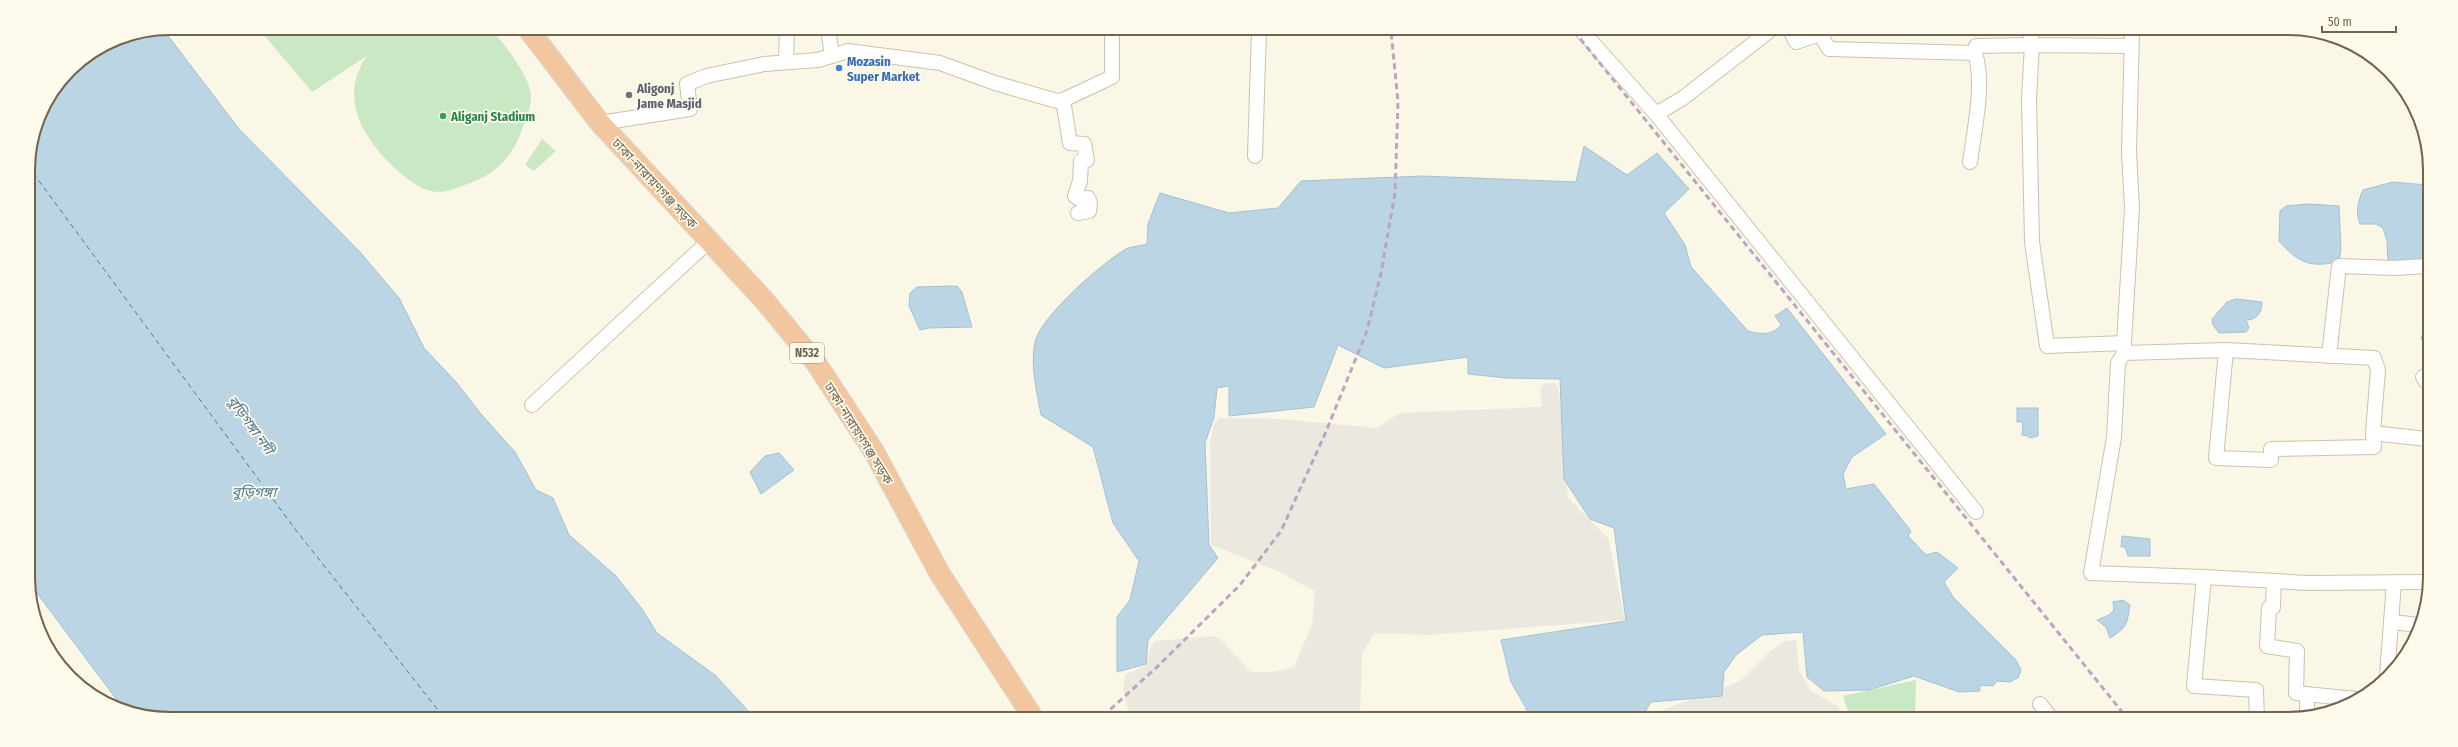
<svg xmlns="http://www.w3.org/2000/svg" width="2458" height="747" viewBox="0 0 2458 747" font-family="'Fira Sans Condensed','Noto Sans Bengali',sans-serif">
  <style>
    .industrial { fill: #ebe8df }
    .green { fill: #cbe8c5 }
    .water { fill: #bbd5e4; stroke: #a2c2d5 }
    .lines { fill: none; stroke-linecap: round; stroke-linejoin: round }
    .ferry { stroke: #4d7893; stroke-width: 1; stroke-dasharray: 5 4; stroke-linecap: butt }
    .minor-casing { stroke: #ccc1ac; stroke-width: 16 }
    .highway-casing { stroke: #dbd6d0; stroke-width: 22 }
    .minor { stroke: #fff; stroke-width: 14 }
    .highway { stroke: #f2c79f; stroke-width: 20 }
    .rail { stroke: #bda4c4; stroke-width: 3; stroke-dasharray: 6 4; stroke-linecap: butt }
    .shop-dot { fill: #3f7fe0; stroke: #fefbec; stroke-width: 1.5 }
    .worship-dot { fill: #6b7280; stroke: #fefbec; stroke-width: 1.5 }
    .leisure-dot { fill: #2e9e5b; stroke: #fefbec; stroke-width: 1.5 }
    .labels { text-anchor: middle; stroke-width: 3.5; stroke-linejoin: round; paint-order: stroke }
    .shield { fill: #fefbec; stroke: #9d907c; stroke-width: 1 }
    .shield-label { font-size: 12px; font-weight: bold; fill: #73624c }
    .shop-label { font-size: 13px; font-weight: bold; fill: #366cbe; stroke: #fefbec; text-anchor: start }
    .worship-label { font-size: 13px; font-weight: bold; fill: #5b616d; stroke: #fefbec; text-anchor: start }
    .leisure-label { font-size: 13px; font-weight: bold; fill: #27864d; stroke: #fefbec; text-anchor: start }
    .street-label { font-size: 13px; fill: #73624c; stroke: #fefbec }
    .water-label { font-size: 14px; font-style: italic; fill: #4d7893; stroke: #fefbec }
    .rim { fill: none; stroke: #73624c; stroke-width: 2 }
  </style>
  <rect width="100%" height="100%" fill="#fbf7e6"/>
  <g class="industrial">
    <path d="M1550 383H1556L1559 391 1568 498 1608 538 1625 620 1427 635 1375 633 1362 653 1360 717 1129 716 1123 689 1125 675 1145 666 1151 646 1155 641 1214 636 1219 638 1251 672H1273L1294 667 1312 625 1315 591 1275 570 1211 545 1210 440 1215 422 1220 418 1281 419 1377 428 1400 413 1542 407 1540 389 1544 384Z"/>
    <path d="M36 619 78 682 70 677 43 640Z"/>
    <path d="M1796 640 1799 670 1811 691 1838 706 1843 718 1663 717 1665 709 1739 682 1768 653 1785 641Z"/>
  </g>
  <g class="green">
    <path d="M258 28 491 29C503 42 526 72 530 90 533 100 529 110 526 119 514 155 501 172 465 185 456 188 448 192 439 192 423 192 408 180 397 170 364 140 337 98 367 56L312 92Z"/>
    <path d="M542 139 556 151 534 171 525 165Z"/>
    <path d="M1916 680 1915 718H1850L1843 696Z"/>
  </g>
  <g class="water">
    <path d="M166 29 169 37 239 129 360 252 399 298 424 348 456 382 481 414 515 452 536 490 553 498 569 535 615 575 642 609 657 633 715 675 752 715 134 714 123 708 31 585 28 161 39 116 70 70 116 39Z"/>
    <path d="M1584 146 1627 175 1657 153 1689 189 1664 213 1685 245 1691 267 1748 331C1759 334 1772 336 1781 325L1775 316 1787 308 1886 434 1852 457 1843 474 1846 489 1874 484 1911 531 1908 536 1926 555 1937 552 1958 568 1944 582 1953 597 2016 660 2021 670 2018 678 2009 682 1997 681 1993 686 1980 685V691L1959 692 1914 676 1869 690 1824 691 1807 677 1803 632 1762 635 1736 655 1724 672 1722 696 1651 702 1642 717H1527L1526 708 1511 682 1501 640 1626 621 1614 528 1590 519 1564 479 1560 379 1506 378 1468 374V357L1384 368 1338 345 1314 407 1229 416V386L1217 388 1214 417 1205 443 1209 545 1218 558 1148 640 1146 664 1117 672V617L1130 600 1139 561 1113 523 1093 447 1041 415C1037 392 1030 366 1035 342 1041 316 1102 263 1126 249 1132 246 1141 246 1147 244L1148 224 1160 193 1229 213 1278 208 1301 181 1423 176 1576 182Z"/>
    <path d="M2393 182 2427 185V263H2391L2388 260 2387 241 2383 228 2376 224H2360C2355 213 2358 201 2363 190Z"/>
    <path d="M2309 204 2339 206 2341 250 2339 261C2311 269 2297 262 2279 241L2280 211 2286 206Z"/>
    <path d="M957 286 962 292 972 327 929 328 920 330 909 306 910 293 917 287Z"/>
    <path d="M2236 299 2262 302C2262 312 2257 320 2246 320L2249 328 2246 332 2219 333 2213 325 2212 319 2227 302Z"/>
    <path d="M2427 318 2426 345 2421 339Z"/>
    <path d="M2017 408H2038V436L2030 438 2028 436 2022 435 2023 422H2017Z"/>
    <path d="M779 453 794 470 761 494 750 472 765 456Z"/>
    <path d="M2122 536 2150 539V556H2128L2125 547H2121Z"/>
    <path d="M2123 600 2130 605C2127 624 2127 628 2110 638L2106 627 2097 620 2109 615 2114 610 2113 602Z"/>
  </g>
  <g class="lines">
    <path class="ferry" d="M28 166 295 529 442 715"/>
    <g class="minor-casing">
      <g id="minor">
        <path d="M828 29 832 56"/>
        <path d="M1582 31 1656 114 1976 512"/>
        <path d="M1791 32 1796 42 1820 34 1829 49 1975 53C1985 83 1974 131 1970 162"/>
        <path d="M1976 46 2032 45 2030 32"/>
        <path d="M2131 46 2032 45 2029 98 2032 242 2047 346 2124 343V353L2226 350 2374 358 2378 370 2373 433 2426 439"/>
        <path d="M786 62 787 29"/>
        <path d="M1656 114 1683 98 1768 32"/>
        <path d="M600 123 690 109 687 84 706 76 764 64 818 60 848 51 940 63 995 83 1057 101 1063 100"/>
        <path d="M1255 156 1259 30"/>
        <path d="M1078 213 1089 211 1090 202 1088 198 1079 199 1075 196 1080 181 1081 161 1087 160 1084 144 1070 143 1063 100 1112 77V30"/>
        <path d="M2124 343 2132 208 2129 152 2132 32"/>
        <path d="M2226 350 2216 458 2271 460V449L2374 447 2373 433"/>
        <path d="M2124 353 2118 363 2114 437 2091 573 2204 577"/>
        <path d="M2329 356 2339 266 2394 268 2427 266"/>
        <path d="M2423 377 2426 382"/>
        <path d="M532 405 709 241"/>
        <path d="M2274 581 2273 607 2269 608 2267 646 2297 651 2296 693 2356 699"/>
        <path d="M2391 622 2420 625"/>
        <path d="M2387 676 2394 582"/>
        <path d="M2307 696V717"/>
        <path d="M2040 704 2051 718"/>
        <path d="M2257 719 2256 690 2194 686 2204 577 2308 583 2425 582"/>
      </g>
    </g>
    <g class="highway-casing">
      <path id="highway" d="M528 29 600 123 764 300 816 363 873 450 940 574 1032 716"/>
    </g>
    <use href="#minor" class="minor"/>
    <use href="#highway" class="highway"/>
    <g class="rail">
      <path d="M1574 31 2127 718"/>
      <path d="M1103 716 1156 668 1240 585 1281 531 1325 434 1367 331 1381 273 1395 193 1398 102 1391 31"/>
    </g>
  </g>
  <circle class="shop-dot" cx="839" cy="68" r="4"/>
  <circle class="worship-dot" cx="629" cy="95" r="4"/>
  <circle class="leisure-dot" cx="443" cy="116" r="4"/>
  <g class="labels">
    <rect class="shield" x="790" y="343" width="34" height="20" rx="3"/>
    <g class="shield-label">
      <text x="807" y="357">N532</text>
    </g>
    <g class="shop-label">
      <text x="847" y="66">Mozasin<tspan x="847" dy="15">Super Market</tspan></text>
    </g>
    <g class="worship-label">
      <text x="637" y="93">Aligonj<tspan x="637" dy="15">Jame Masjid</tspan></text>
    </g>
    <g class="leisure-label">
      <text x="451" y="121">Aliganj Stadium</text>
    </g>
    <g class="street-label">
      <text transform="translate(655 183) rotate(47)" y="5">ঢাকা-নারায়ণগঞ্জ সড়ক</text>
      <text transform="translate(859 433) rotate(58)" y="5">ঢাকা-নারায়ণগঞ্জ সড়ক</text>
    </g>
    <g class="water-label">
      <text transform="translate(251 425) rotate(54)" y="5">বুড়িগঙ্গা নদী</text>
      <text x="254" y="497">বুড়িগঙ্গা</text>
    </g>
  </g>
  <path d="M0 0H2458V747H0ZM170 35H2288A135 135 0 0 1 2423 170V577A135 135 0 0 1 2288 712H170A135 135 0 0 1 35 577V170A135 135 0 0 1 170 35Z" fill="#fefbec" fill-rule="evenodd"/>
  <path class="rim" d="M170 35H2288A135 135 0 0 1 2423 170V577A135 135 0 0 1 2288 712H170A135 135 0 0 1 35 577V170A135 135 0 0 1 170 35Z"/>
  <path d="M2322 26v6h74v-6" fill="none" stroke="#73624c" stroke-width="2"/>
  <text x="2328" y="26" font-size="12" fill="#73624c" stroke="#fefbec" stroke-width="3" paint-order="stroke">50 m</text>
</svg>
